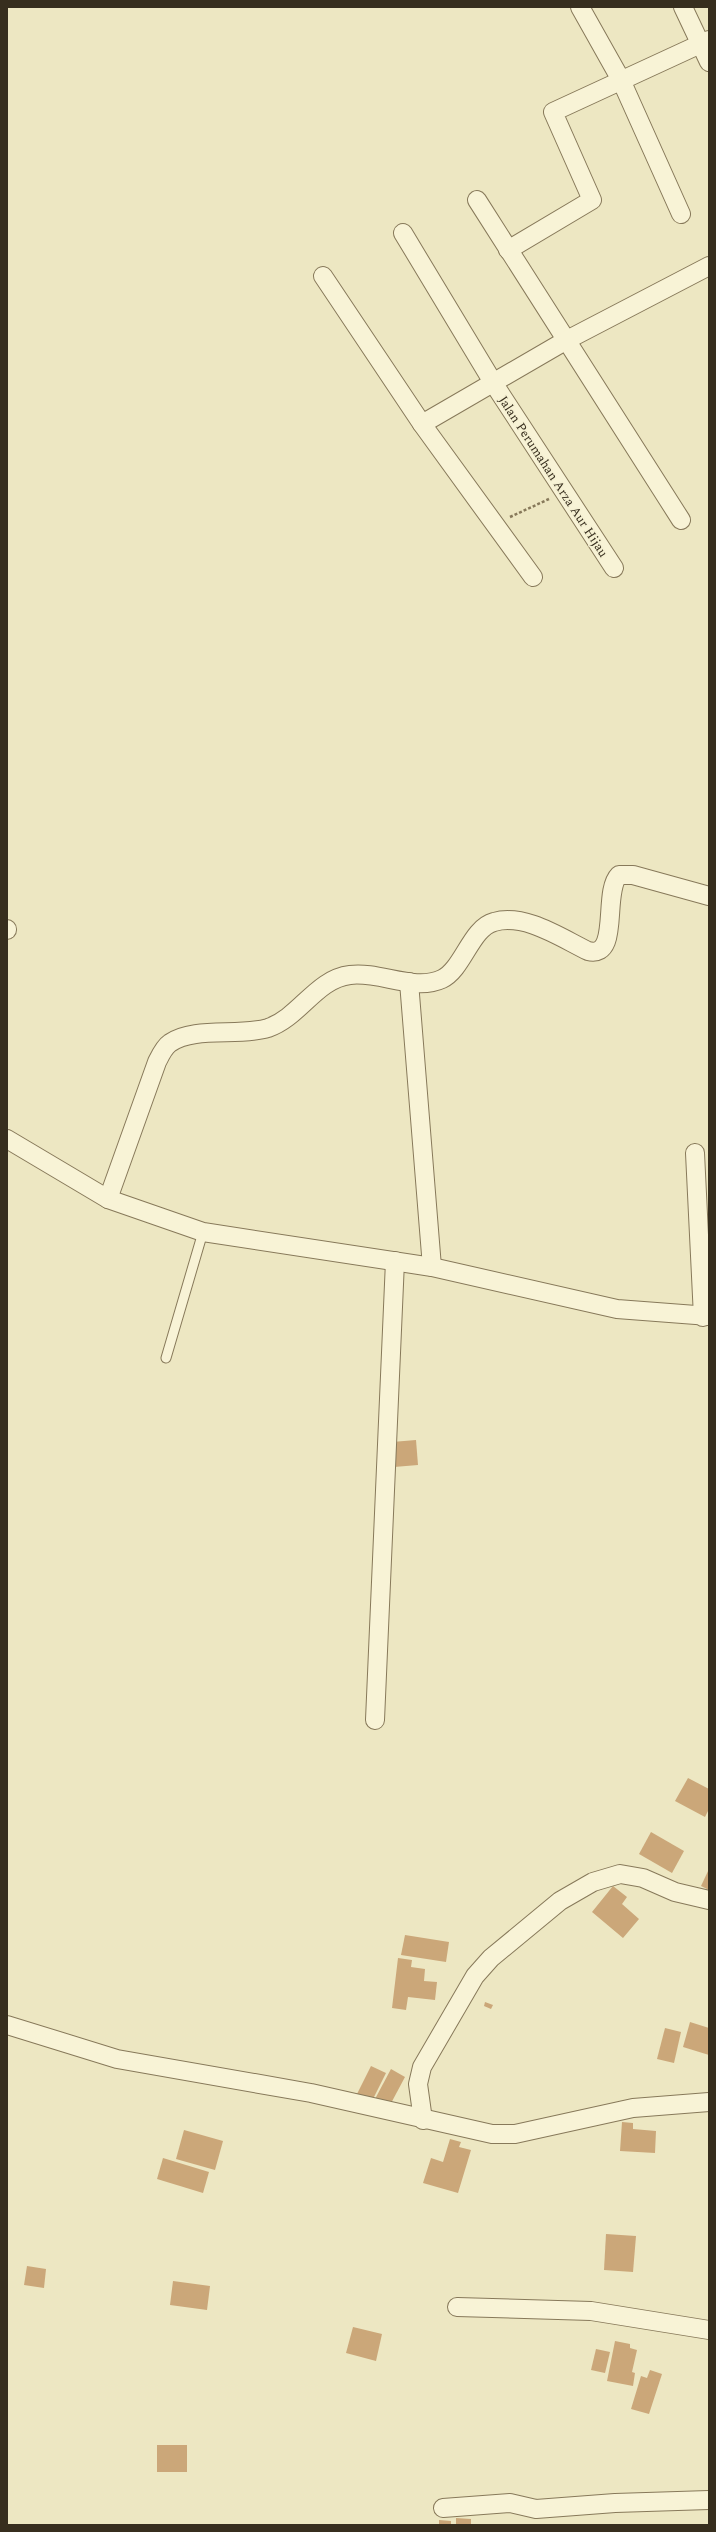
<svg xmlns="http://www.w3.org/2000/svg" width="716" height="2532" viewBox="0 0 716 2532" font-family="Spectral,serif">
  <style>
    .building { fill: #cba779 }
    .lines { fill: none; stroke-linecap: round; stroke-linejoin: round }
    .lane-casing { stroke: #87795a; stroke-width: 11 }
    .street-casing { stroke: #87795a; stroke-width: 20 }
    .path { stroke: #87795a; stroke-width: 2.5; stroke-dasharray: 3 2; stroke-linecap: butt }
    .lane { stroke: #f8f3d6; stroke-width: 9 }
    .street { stroke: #f8f3d6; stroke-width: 18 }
    .labels { text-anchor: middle; stroke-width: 3; stroke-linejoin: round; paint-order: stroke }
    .street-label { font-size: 13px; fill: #372e1e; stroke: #f5f0d2 }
  </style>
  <rect width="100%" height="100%" fill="#ede7c2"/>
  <g class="building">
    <path d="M416 1440 418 1465 394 1467 392 1442Z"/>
    <path d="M688 1778 709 1789V1809L705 1817 675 1801Z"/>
    <path d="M651 1832 684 1851 672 1873 639 1854Z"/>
    <path d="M709 1869V1890L701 1886Z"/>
    <path d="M613 1886 627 1897 622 1904 639 1919 623 1938 592 1912Z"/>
    <path d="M405 1935 449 1942 446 1962 401 1955Z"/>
    <path d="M398 1958 412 1960 411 1967 425 1969 424 1981 437 1982 435 2000 408 1997 406 2010 392 2008Z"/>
    <path d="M485 2002 493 2005 491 2009 484 2006Z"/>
    <path d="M690 2022 709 2028V2055L683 2047Z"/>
    <path d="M665 2028 681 2032 674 2063 657 2059Z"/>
    <path d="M371 2066 386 2073 371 2103 356 2096Z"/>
    <path d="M391 2069 405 2077 389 2107 375 2099Z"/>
    <path d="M622 2122 633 2123V2129L656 2131 655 2153 620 2151Z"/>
    <path d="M184 2130 223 2141 215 2170 176 2159Z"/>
    <path d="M450 2139 461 2142 459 2147 471 2150 458 2193 423 2183 431 2158 443 2162Z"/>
    <path d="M163 2158 209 2172 203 2193 157 2179Z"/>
    <path d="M606 2234 636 2236 633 2272 604 2270Z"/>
    <path d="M27 2266 46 2269 44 2288 24 2285Z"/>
    <path d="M173 2281 210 2286 207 2310 170 2305Z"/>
    <path d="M353 2327 382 2334 376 2361 346 2353Z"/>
    <path d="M615 2341 630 2344V2348L637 2350 632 2372 635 2373 633 2386 607 2381Z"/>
    <path d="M596 2349 610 2352 605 2373 591 2370Z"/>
    <path d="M650 2370 662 2374 649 2414 631 2409 641 2376 647 2378Z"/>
    <rect x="157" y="2445" width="30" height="27"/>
    <path d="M456 2518 471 2519V2525H456Z"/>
    <path d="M439 2520 451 2521V2525H439Z"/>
  </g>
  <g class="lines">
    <g class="lane-casing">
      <path id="lane" d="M166 1358 203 1232"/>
    </g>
    <g class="street-casing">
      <g id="street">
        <path d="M580 7 621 80 681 214"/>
        <path d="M683 7 709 62"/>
        <path d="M477 200 681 520"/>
        <path d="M403 233 494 384 614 568"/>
        <path d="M508 250 592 200 553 112 709 40"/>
        <path d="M323 276 422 424 533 577"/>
        <path d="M422 424 565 341 709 266"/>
        <path d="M7 930V929"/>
        <path d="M409 982 432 1267"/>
        <path d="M7 1139 108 1199 203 1232 432 1267 617 1309 709 1316"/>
        <path d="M695 1153 703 1317"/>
        <path d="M108 1199 157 1062C160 1056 164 1047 170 1043 194 1026 239 1037 268 1028 300 1017 316 979 350 975 380 971 414 992 442 979 463 969 471 928 494 922 525 913 561 938 588 951 621 959 602 892 619 875H633L709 896"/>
        <path d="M375 1720 395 1261"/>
        <path d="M7 2025 117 2059 311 2093 492 2134H515L633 2108 709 2102"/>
        <path d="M423 2120 418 2084 422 2067 475 1976 491 1958 560 1901 593 1882 620 1874 643 1878 675 1892 709 1900"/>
        <path d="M457 2307 591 2311 709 2330"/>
        <path d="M443 2508 510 2503 536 2509 615 2503 709 2500"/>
      </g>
    </g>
    <path class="path" d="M510 517 549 499"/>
    <use href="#lane" class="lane"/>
    <use href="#street" class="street"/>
  </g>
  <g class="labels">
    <g class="street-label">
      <text transform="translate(554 476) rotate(57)" y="5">Jalan Perumahan Arza Aur Hijau</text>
    </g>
  </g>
  <rect width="716" height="2532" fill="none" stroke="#372e1e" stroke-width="16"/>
</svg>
